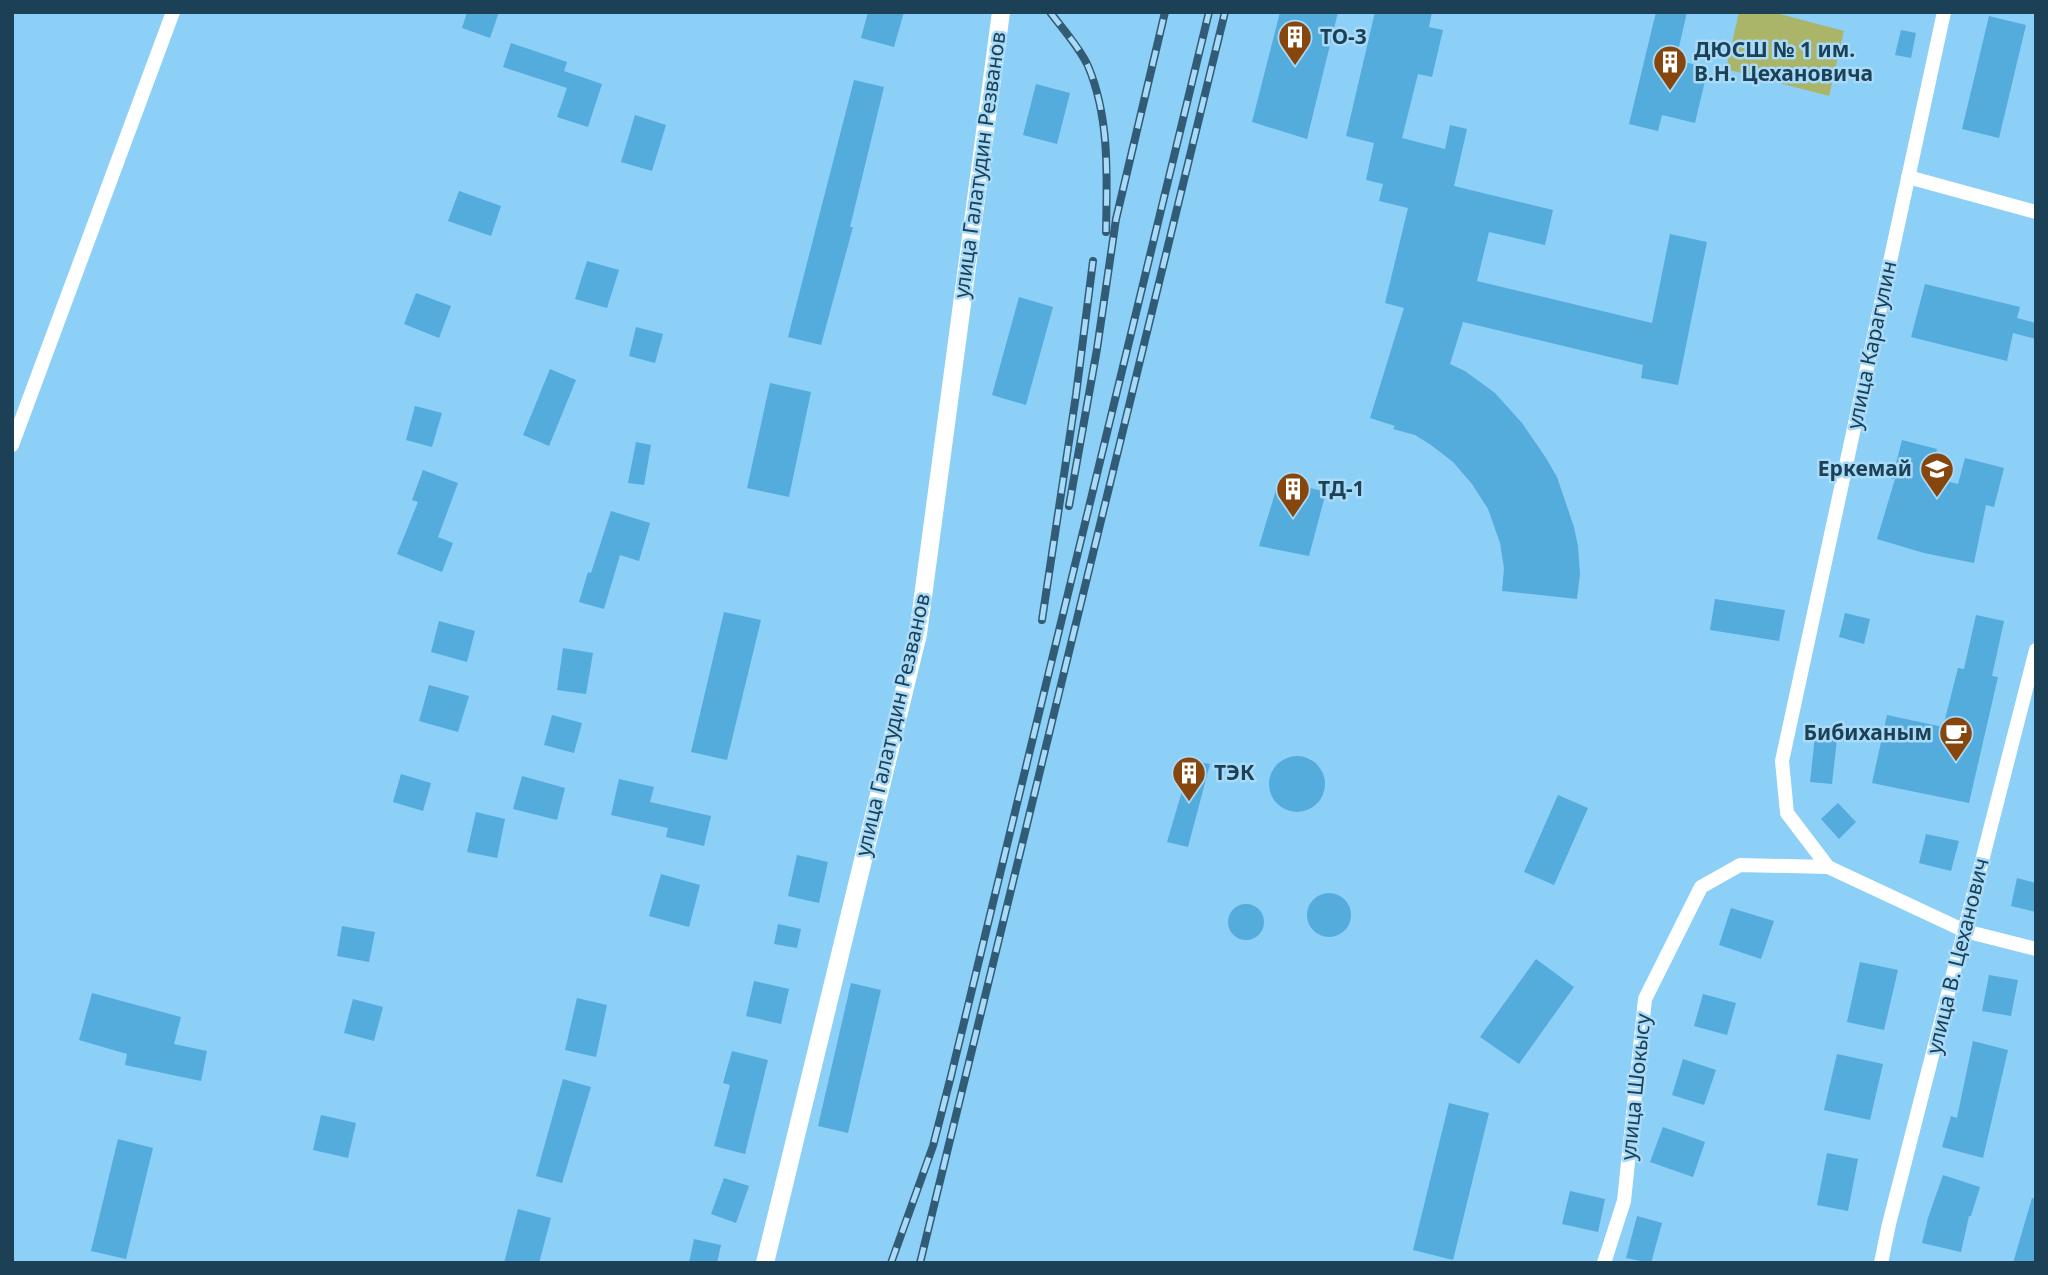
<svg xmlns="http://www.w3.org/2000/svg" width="2048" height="1275" viewBox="0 0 2048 1275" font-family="'Noto Sans',sans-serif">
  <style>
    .green { fill: #aab56a }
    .building { fill: #54acdc }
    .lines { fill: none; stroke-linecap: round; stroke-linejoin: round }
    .minor { stroke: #fff; stroke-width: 14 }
    .tertiary { stroke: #fff; stroke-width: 18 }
    .rail-casing { stroke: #325c75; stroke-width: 8 }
    .rail { stroke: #a9daf8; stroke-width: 5; stroke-dasharray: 16; stroke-linecap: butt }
    .labels { text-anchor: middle; stroke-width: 5; stroke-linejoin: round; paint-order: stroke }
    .poi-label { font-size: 21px; font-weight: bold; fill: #1c4156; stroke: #a9daf8; text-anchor: start }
    .street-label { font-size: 21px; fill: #1c4156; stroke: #a9daf8 }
  </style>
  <rect width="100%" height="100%" fill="#8ccff7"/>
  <path class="green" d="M1739 12H1772L1844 31 1829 96 1726 69Z"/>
  <g class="building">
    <path d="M467 12H499L490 38 462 28Z"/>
    <path d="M868 12H904L894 47 861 38Z"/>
    <path d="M1280 12H1338L1307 139 1252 122Z"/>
    <path d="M1375 12H1432L1429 27 1443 30 1432 77 1418 74 1402 138 1445 149 1450 125 1467 129 1454 186 1553 210 1545 245 1489 232 1477 281 1652 323 1670 234 1707 242 1678 385 1641 378 1643 365 1463 322 1450 364 1465 371 1495 393 1522 423 1546 458 1557 477 1574 527 1578 546 1580 574 1577 599 1502 591 1504 568 1500 543 1488 509 1472 484 1453 462 1431 445 1415 435 1393 429 1395 426 1370 418 1404 308 1385 303 1408 208 1379 201 1383 184 1366 180 1374 143 1346 136Z"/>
    <path d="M1656 12H1687L1676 60 1708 68 1695 123 1662 115 1658 131 1629 124Z"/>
    <path d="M1989 16 2026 25 1999 138 1962 129Z"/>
    <path d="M1901 30 1916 33 1911 58 1895 55Z"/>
    <path d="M511 43 567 62 564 71 602 84 588 127 557 117 567 88 503 67Z"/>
    <path d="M854 80 884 87 850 227H853L821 345 788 337Z"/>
    <path d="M1036 84 1070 93 1057 144 1023 135Z"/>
    <path d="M635 115 666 125 652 171 621 162Z"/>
    <path d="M459 191 501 206 491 236 448 221Z"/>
    <path d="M587 261 619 270 607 308 575 299Z"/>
    <path d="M1925 284 2020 307 2017 318 2036 323V339L2013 333 2007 361 1911 337Z"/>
    <path d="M416 293 451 306 439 338 404 324Z"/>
    <path d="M1019 297 1053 307 1026 405 992 395Z"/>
    <path d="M636 327 663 334 655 363 629 356Z"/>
    <path d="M550 369 576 380 549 446 523 435Z"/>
    <path d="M770 383 811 392 789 497 747 488Z"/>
    <path d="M415 406 442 413 432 447 406 440Z"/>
    <path d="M1902 440 1937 449 1929 477 1958 484 1965 458 2004 468 1994 507 1986 505 1974 563 1924 553 1877 539 1895 479H1892Z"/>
    <path d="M636 442 651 445 644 485 628 483Z"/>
    <path d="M423 470 458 483 438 537 453 543 442 572 397 554 418 502 412 500Z"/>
    <path d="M1279 480 1326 492 1309 556 1259 546Z"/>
    <path d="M611 511 650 523 639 561 620 555 604 609 579 602 588 572 591 573Z"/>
    <path d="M1715 599 1785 610 1779 641 1710 630Z"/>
    <path d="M724 612 761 620 727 760 691 752Z"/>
    <path d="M1845 613 1870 619 1864 644 1839 637Z"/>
    <path d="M1976 615 2004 621 1992 676 1998 677 1969 803 1872 783 1887 715 1943 727 1958 668 1964 669Z"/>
    <path d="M439 621 475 631 467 662 431 652Z"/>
    <path d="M563 648 593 653 586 694 557 690Z"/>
    <path d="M429 685 469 696 458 732 419 721Z"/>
    <path d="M552 715 582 723 574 753 544 745Z"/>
    <path d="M1815 736 1837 739 1832 784 1810 782Z"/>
    <circle cx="1297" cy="784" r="28"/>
    <path d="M1191 761 1210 764 1188 847 1167 842Z"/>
    <path d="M401 774 431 783 423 811 393 802Z"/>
    <path d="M522 776 565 788 557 820 513 809Z"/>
    <path d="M619 779 654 787 650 802 711 816 704 846 666 837 668 828 611 815Z"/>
    <path d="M1558 795 1588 808 1554 885 1524 872Z"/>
    <path d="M1838 803 1856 822 1839 839 1821 819Z"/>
    <path d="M476 812 505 819 497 858 467 852Z"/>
    <path d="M1926 834 1959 841 1951 871 1919 863Z"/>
    <path d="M797 855 828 862 819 903 788 896Z"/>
    <path d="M661 874 700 885 689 927 649 916Z"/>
    <path d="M2017 878 2036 883V912L2011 906Z"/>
    <circle cx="1329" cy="915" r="22"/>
    <circle cx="1246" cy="922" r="18"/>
    <path d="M1731 908 1774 921 1761 959 1719 945Z"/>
    <path d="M778 924 801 929 797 948 774 944Z"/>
    <path d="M342 926 375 932 369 962 337 956Z"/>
    <path d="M1536 959 1574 987 1519 1064 1480 1037Z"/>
    <path d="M1860 962 1898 970 1884 1030 1847 1022Z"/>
    <path d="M1989 975 2018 980 2011 1016 1982 1011Z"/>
    <path d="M754 981 789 989 781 1024 746 1016Z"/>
    <path d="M851 983 881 990 848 1133 818 1126Z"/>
    <path d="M92 993 181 1017 174 1044 207 1051 201 1081 125 1065 127 1054 79 1040Z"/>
    <path d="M1703 994 1736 1003 1727 1035 1694 1026Z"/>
    <path d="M577 998 607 1005 596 1057 565 1050Z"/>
    <path d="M353 999 383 1007 374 1041 344 1033Z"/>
    <path d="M1973 1041 2008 1050 1983 1158 1942 1147 1951 1116 1957 1118Z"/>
    <path d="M732 1051 768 1060 745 1154 714 1146 730 1085 723 1083Z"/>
    <path d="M1837 1054 1883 1064 1870 1120 1824 1110Z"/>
    <path d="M1683 1059 1716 1070 1704 1105 1672 1095Z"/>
    <path d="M563 1079 591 1087 562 1183 536 1176Z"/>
    <path d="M1449 1103 1489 1113 1453 1260 1413 1250Z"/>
    <path d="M321 1115 356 1123 348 1158 313 1150Z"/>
    <path d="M1663 1127 1705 1142 1693 1177 1650 1162Z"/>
    <path d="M118 1139 153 1148 126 1259 91 1251Z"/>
    <path d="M1827 1153 1858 1159 1848 1211 1817 1205Z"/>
    <path d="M1943 1175 1980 1187 1971 1216H1969L1961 1252 1922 1243 1928 1218Z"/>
    <path d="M724 1178 749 1186 736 1223 711 1214Z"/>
    <path d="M1570 1191 1605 1199 1598 1232 1562 1224Z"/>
    <path d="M2032 1198 2036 1199V1263H2013Z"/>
    <path d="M518 1209 551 1218 539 1263H504Z"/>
    <path d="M1637 1216 1662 1223 1651 1263 1626 1258Z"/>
    <path d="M694 1239 721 1245 717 1263H689Z"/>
  </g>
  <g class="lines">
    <g class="minor">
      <path d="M1944 12 1782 761 1787 813 1828 867 1965 931 2036 949"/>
      <path d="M1908 177 2036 212"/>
      <path d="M12 445 173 12"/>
      <path d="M1604 1263 1624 1201 1645 999 1701 887 1740 865 1828 867"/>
      <path d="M1881 1263 1889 1224 2036 650"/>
    </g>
    <path class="tertiary" d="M765 1263 918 634 1001 12"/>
    <g class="rail-casing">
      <g id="rail">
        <path d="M1050 12C1062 28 1080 48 1088 66 1110 118 1107 177 1106 232"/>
        <path d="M1069 506 1097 349 1116 219 1165 12"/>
        <path d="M1042 620 1076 395 1093 261"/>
        <path d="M891 1263 933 1146 951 1076 1209 12"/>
        <path d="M920 1263 1225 12"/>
      </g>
    </g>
    <use href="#rail" class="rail"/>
  </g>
  <defs>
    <g id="building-pin" transform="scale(1.75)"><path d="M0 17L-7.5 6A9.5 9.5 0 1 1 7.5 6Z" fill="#86460e" stroke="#a9daf8"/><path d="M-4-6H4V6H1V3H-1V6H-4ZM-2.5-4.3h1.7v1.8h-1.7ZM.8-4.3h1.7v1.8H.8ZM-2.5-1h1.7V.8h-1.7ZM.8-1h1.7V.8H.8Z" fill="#fff"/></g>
    <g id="school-pin" transform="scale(1.75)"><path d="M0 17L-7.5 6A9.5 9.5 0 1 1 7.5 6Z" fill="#86460e" stroke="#a9daf8"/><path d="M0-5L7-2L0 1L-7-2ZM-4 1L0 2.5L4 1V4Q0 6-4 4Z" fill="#fff"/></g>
    <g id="cafe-pin" transform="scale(1.75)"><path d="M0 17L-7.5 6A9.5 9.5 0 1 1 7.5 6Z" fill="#86460e" stroke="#a9daf8"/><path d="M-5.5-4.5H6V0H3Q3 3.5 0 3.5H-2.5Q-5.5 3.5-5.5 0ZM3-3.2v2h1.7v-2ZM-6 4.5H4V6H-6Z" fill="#fff"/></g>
  </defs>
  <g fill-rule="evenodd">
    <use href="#building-pin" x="1295" y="37"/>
    <use href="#building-pin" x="1670" y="62"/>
    <use href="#school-pin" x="1937" y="469"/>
    <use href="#building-pin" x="1293" y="489"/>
    <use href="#cafe-pin" x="1956" y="733"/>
    <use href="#building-pin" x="1189" y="773"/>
  </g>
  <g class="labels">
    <g class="poi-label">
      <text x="1320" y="44">ТО-3</text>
      <text x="1694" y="57">ДЮСШ № 1 им.<tspan x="1694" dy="24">В.Н. Цехановича</tspan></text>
      <text x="1912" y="476" text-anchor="end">Еркемай</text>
      <text x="1318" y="496">ТД-1</text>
      <text x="1932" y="740" text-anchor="end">Бибиханым</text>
      <text x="1214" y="780">ТЭК</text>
    </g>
    <g class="street-label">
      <text transform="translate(980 165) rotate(-82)" y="7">улица Галатудин Резванов</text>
      <text transform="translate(1872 345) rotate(-78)" y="7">улица Карагулин</text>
      <text transform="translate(893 725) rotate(-77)" y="7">улица Галатудин Резванов</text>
      <text transform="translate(1958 956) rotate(-76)" y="7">улица В. Цеханович</text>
      <text transform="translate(1636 1087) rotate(-84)" y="7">улица Шокысу</text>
    </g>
  </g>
  <rect width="2048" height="1275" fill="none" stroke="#1c4156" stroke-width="28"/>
</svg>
